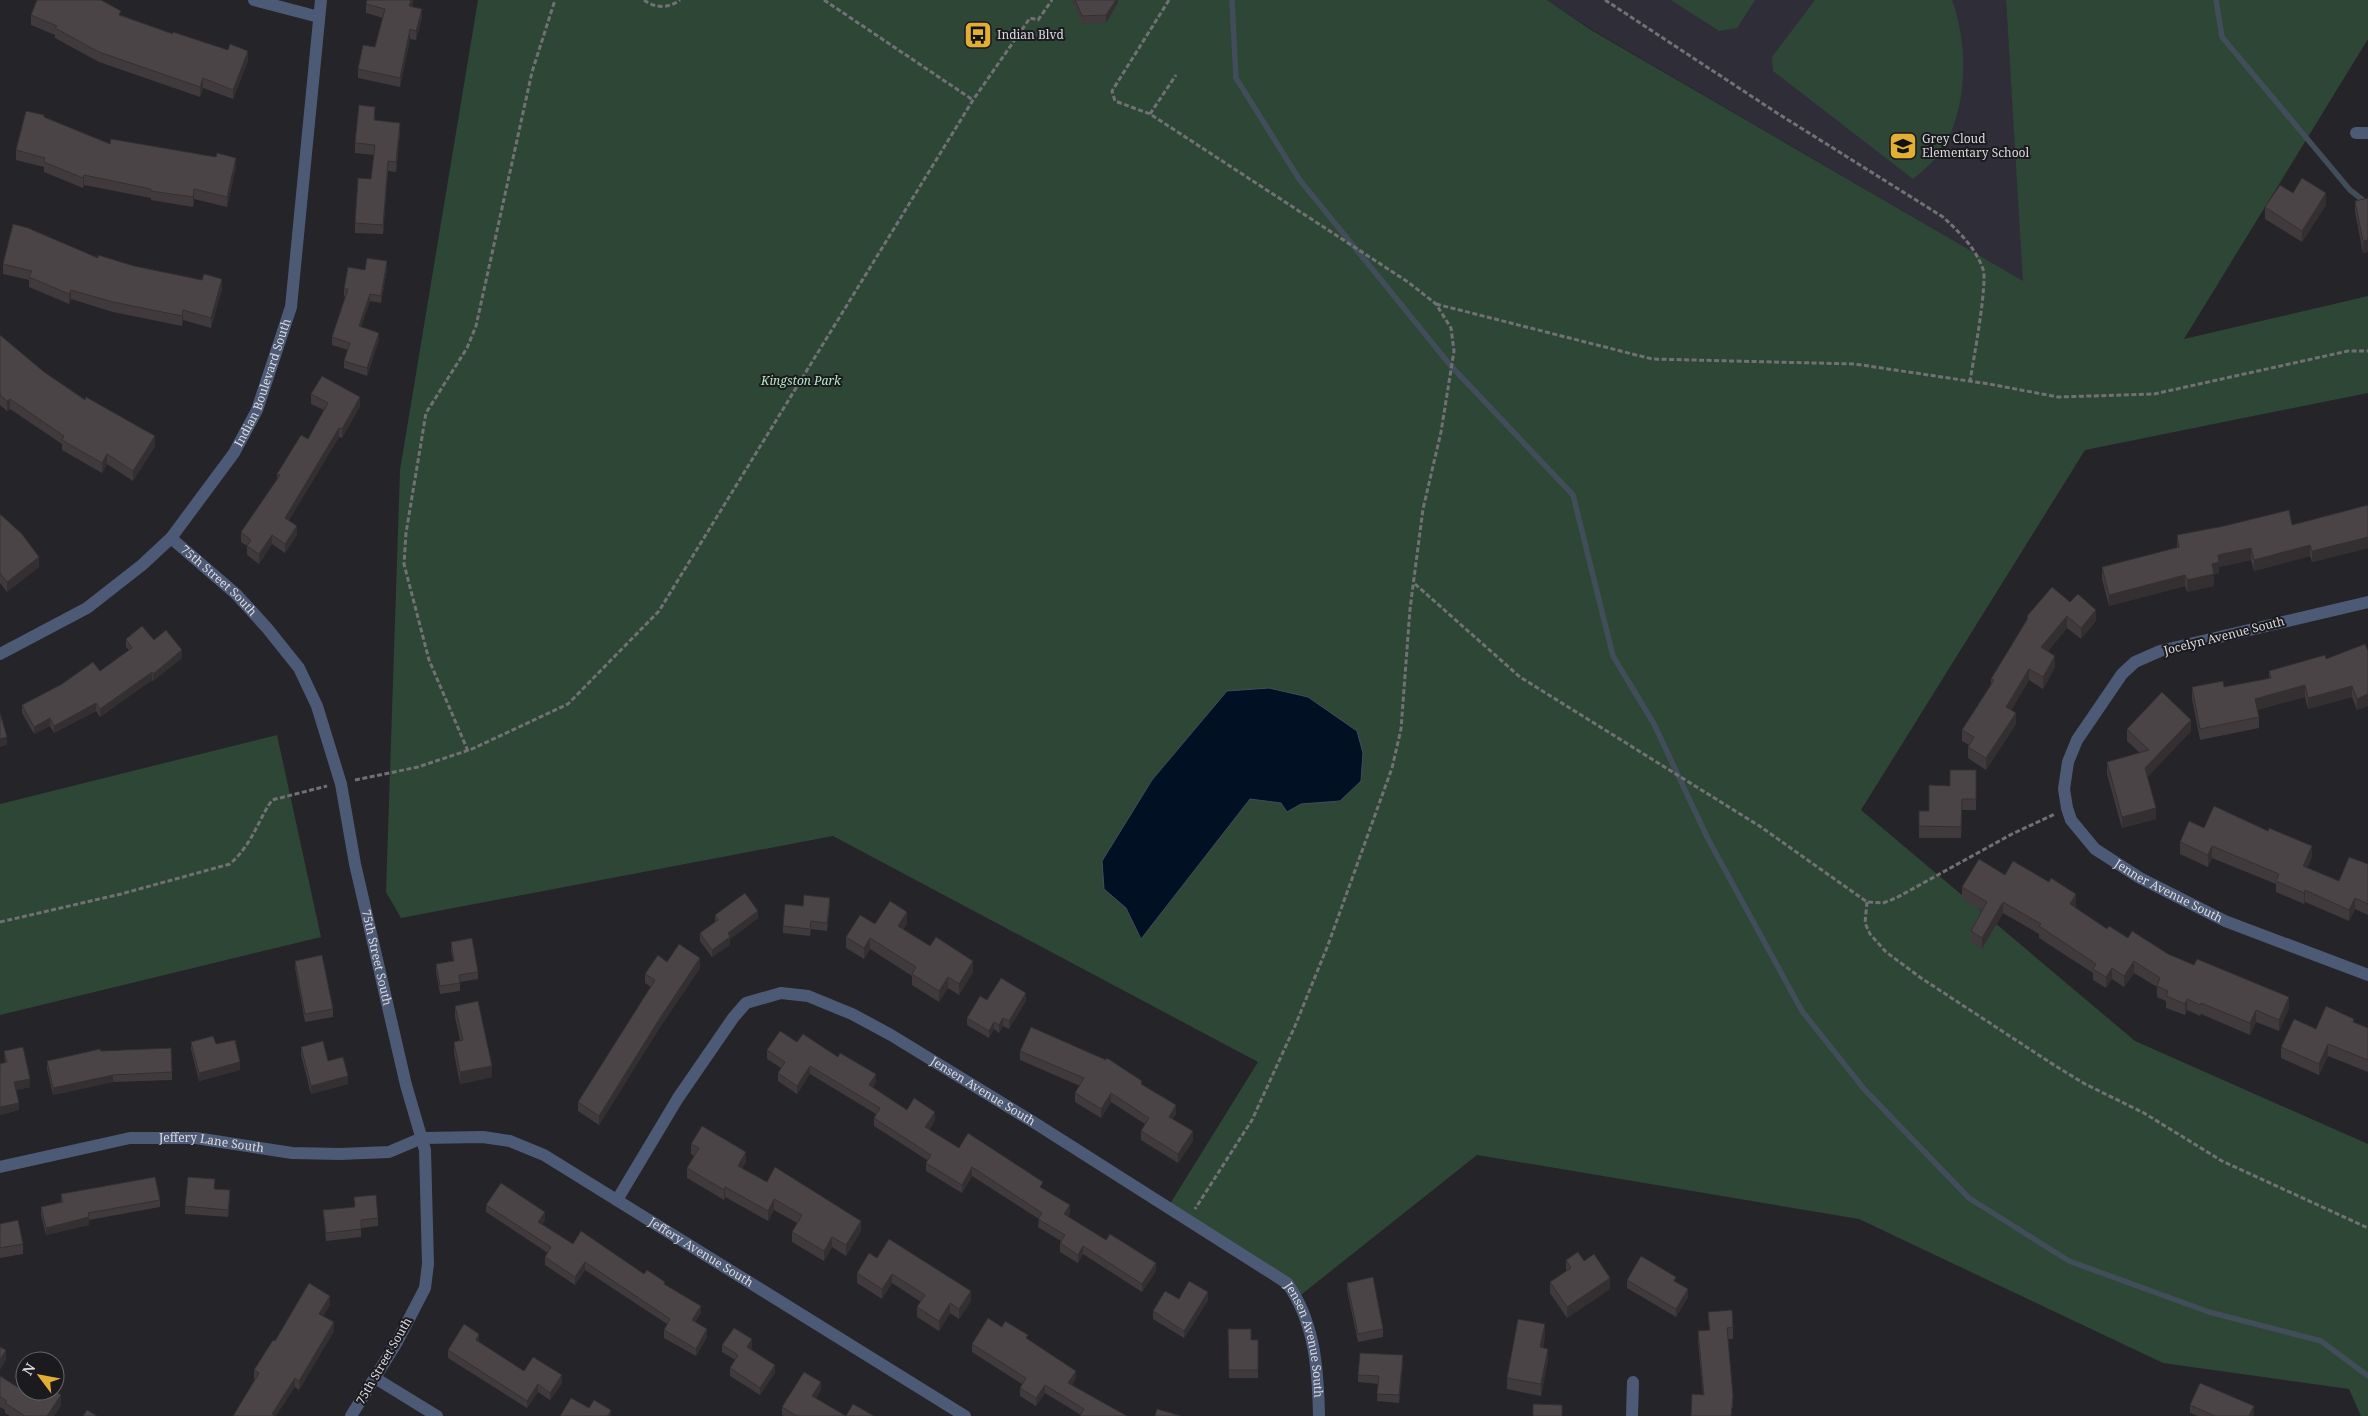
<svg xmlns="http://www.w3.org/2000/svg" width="2368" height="1416" viewBox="0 0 2368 1416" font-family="'Noto Serif',serif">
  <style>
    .built { fill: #2f2e38 }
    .green { fill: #2e4635; fill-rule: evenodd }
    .water { fill: #011022; stroke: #424d5a }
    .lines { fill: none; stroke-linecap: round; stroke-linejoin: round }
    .stream { stroke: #424d5a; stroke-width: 5.5 }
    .path { stroke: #717175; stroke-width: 3; stroke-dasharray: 5 2.5; stroke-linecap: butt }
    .minor { stroke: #4d5a75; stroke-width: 12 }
    .tertiary { stroke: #4d5a75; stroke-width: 12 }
    .wall { fill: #403a3c }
    .shaded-wall { fill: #343031 }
    .building { fill: #4a4446; stroke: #343031 }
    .labels { text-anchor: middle; stroke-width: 4; stroke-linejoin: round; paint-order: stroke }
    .poi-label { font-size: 12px; fill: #dbdade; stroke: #1b1a1f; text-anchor: start }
    .park-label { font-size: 12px; font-style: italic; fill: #b6eac4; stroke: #1b1a1f }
    .street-label { font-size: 12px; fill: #dbdade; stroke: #1b1a1f }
  </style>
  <rect width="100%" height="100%" fill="#242429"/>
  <path class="built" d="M1547 0H2006L2024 282 1591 29Z"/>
  <g class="green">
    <path d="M478 0H1547L1591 30 2023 281 2006 0H2368V39L2184 339 2368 296V393L2085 450 1861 810 2135 1041 2368 1144V1416H2361L2349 1389 2163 1363 1859 1219 1477 1155 1297 1298 1168 1207 1258 1062 833 836 401 918 386 892 400 470ZM1227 691 1340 801 1301 804 1287 812 1281 803 1250 799 1141 939 1103 861 1152 780Z"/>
    <path d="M1671 0H1755L1737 28 1719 31Z"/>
    <path d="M1815 0H1952C1968 45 1968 102 1945 145 1937 159 1925 169 1913 179L1773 71 1772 57Z"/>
    <path d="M277 735 321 937 0 1015V804Z"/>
  </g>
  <path class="water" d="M1269 688 1308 697 1357 731 1363 753 1361 781 1340 801 1301 804 1287 812 1281 803 1250 799 1141 939 1126 908 1104 889 1102 861 1152 780 1227 691Z"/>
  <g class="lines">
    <g class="stream">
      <path d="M1232 0 1236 78 1299 179 1451 366 1573 495 1613 656 1654 724 1708 839 1802 1011 1864 1089 1969 1198 2069 1261 2209 1312 2321 1341 2368 1376"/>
      <path d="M2216 0 2222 37 2350 190 2368 204"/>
    </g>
    <g class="path">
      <path d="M644 0C656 9 669 8 680 0"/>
      <path d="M824 0 973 100"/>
      <path d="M1169 0 1112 91 1115 101 1150 114 1408 282 1436 304 1451 328 1454 351 1441 432 1423 509 1410 609 1401 729 1392 768 1328 945 1295 1026 1252 1120 1195 1209"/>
      <path d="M1605 0 1777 113 1943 217C1959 232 1975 247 1983 269 1988 282 1973 363 1970 381"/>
      <path d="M1150 114 1176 75"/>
      <path d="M1436 304 1652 359 1855 364 1989 384 2058 397 2154 394 2348 351H2368"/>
      <path d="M1415 584 1520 677 1761 827 1867 902 1883 903 1896 898 2012 834 2055 814"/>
      <path d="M468 751 429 660 404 564 406 533 426 413 467 348 476 326 532 72 555 0"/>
      <path d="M355 780 418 767 472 749 568 704 659 611 973 100 1030 18 1038 20 1052 0"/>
      <path d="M1867 902 1865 923 1870 934 1886 952 1921 978 2054 1065 2085 1084 2144 1113 2222 1161 2368 1228"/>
      <path d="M0 922 121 894 230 864C253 843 256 824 272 800L327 786"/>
    </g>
    <g class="minor">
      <path d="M254 0 319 17"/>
      <path d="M2356 133H2368"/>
      <path id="s1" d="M171 538 236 594 267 628 299 668 317 706 341 784 355 864 406 1085 425 1150 428 1264 425 1288 397 1342 351 1416"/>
      <path id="s2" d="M2368 602 2160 651 2135 662 2122 674 2077 740 2068 762 2064 789 2067 808 2071 820 2095 849 2140 878 2225 921 2368 975"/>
      <path id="s3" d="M0 1167 130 1138H196L292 1153 340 1154 389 1152 422 1138 483 1137 510 1141 544 1155 965 1416"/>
      <path id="s4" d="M617 1200 678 1098 733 1018 746 1003 781 993 808 996 852 1014 891 1035 1038 1125 1287 1283C1315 1322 1318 1369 1319 1416"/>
      <path d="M375 1378 437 1416"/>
      <path d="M1632 1416 1633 1382"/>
    </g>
    <path class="tertiary" id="s5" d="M0 654 87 608 142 565 171 538 234 453 257 410 291 307 321 0"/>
  </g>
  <g class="wall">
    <path d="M367 0H413L412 6 422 18 416 40 410 39 400 87 358 78V69L375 47 383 18 366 13V4Z"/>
    <path d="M1072 0H1118V3L1106 23 1082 24Z"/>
    <path d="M31 15H121L248 61 233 99 203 88 200 97 99 62 55 38V35L31 25Z"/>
    <path d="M375 117V120L400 133 396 172 388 171 383 234 355 233V223L371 179 374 155 355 153V143Z"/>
    <path d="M44 118 110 144 236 167 227 207 194 199 193 207 151 200V198L84 185 83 188 44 172V167L16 160V150Z"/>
    <path d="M2293 193 2326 205 2302 242 2265 219V207Z"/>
    <path d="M2368 198V252L2363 253 2355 212V201Z"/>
    <path d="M98 258 222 289 211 328 183 320 182 326 113 312 71 299 69 304 29 287V280L3 274V264Z"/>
    <path d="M387 269 381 303 370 301 361 327 379 340 367 376 344 368V361L348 350 332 345V337L345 297 344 296V289L365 270Z"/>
    <path d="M0 335 44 372 155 446 133 481 107 464 102 473 62 450V444L10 409 7 411 0 405Z"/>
    <path d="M311 394 360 406 342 438 339 437 289 520 297 535 285 553 272 544 259 564 247 555V546L241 542V532L277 480V474L308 439 324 410 311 404Z"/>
    <path d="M2368 505V548L2312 562 2310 556 2254 571 2251 560 2219 567V573L2214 575V586L2187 592 2185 586 2109 606 2102 579V567L2177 548V535L2292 525Z"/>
    <path d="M0 514 39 567 7 592 0 583Z"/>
    <path d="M2070 602 2096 621 2081 639 2067 628 2048 651 2055 667 2043 689 2029 680 2011 710 2016 724 1986 770 1968 758V747L1969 745 1962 741V730L1991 685V679L2027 621V616Z"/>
    <path d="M126 639 154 640 182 658 153 681 152 680 100 717 96 711 54 733 50 726 34 734 22 713V705L100 671 129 650 126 647Z"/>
    <path d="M2368 651V706L2357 710 2352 697 2308 709 2305 697 2257 710 2259 717V728L2200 740 2192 699V687H2224L2269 679V671Z"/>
    <path d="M2127 729 2191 731 2147 777 2156 819 2122 828 2107 774V762L2140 753 2127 741Z"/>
    <path d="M1976 770V810H1962L1961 838H1919V811H1929L1950 786Z"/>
    <path d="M2204 828 2312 857 2307 868 2339 881 2368 864V915L2355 909 2349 921 2305 902 2304 904 2276 892V884L2212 858 2208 867 2180 854V842Z"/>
    <path d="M2005 875 2076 906 2075 908 2107 929 2168 954 2289 1008 2279 1031 2256 1022 2250 1035 2201 1014 2200 1016 2187 1010 2185 1015 2166 1008V1001L2157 997V987L2134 973 2124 987 2112 979 2106 988 2093 980V973L2039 938V934L2003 913 1982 949 1971 943V931L1982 911 1962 899V887Z"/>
    <path d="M830 905 827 931 811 929 810 936 783 933V926L803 906Z"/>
    <path d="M715 915 758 918 730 939V945L712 957 700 941V933L715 922Z"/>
    <path d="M907 923 903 930 973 972 959 995 948 988 939 1002 912 985V976L870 949 864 959 846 948V937L875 924Z"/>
    <path d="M451 942 478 972V979L460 982V991L440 994 436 972V964L453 961 451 950Z"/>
    <path d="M295 961 333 1009V1017L305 1022 295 968Z"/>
    <path d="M667 962 700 968 660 1027 599 1125 578 1111V1102L651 987 645 983V974Z"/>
    <path d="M987 1000 1026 1001 1009 1029 1003 1026 999 1033 994 1029 989 1038 967 1025V1018Z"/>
    <path d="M455 1006 492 1077 460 1084 454 1053V1042L460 1040 455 1017Z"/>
    <path d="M2354 1022 2368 1028V1072L2328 1056 2319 1075 2281 1058V1047L2316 1029Z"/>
    <path d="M191 1042 216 1044 240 1070 199 1081 191 1049Z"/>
    <path d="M797 1042 876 1082 873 1087 907 1110 935 1120 929 1130 959 1148 1043 1189 1070 1213 1068 1217 1156 1271 1142 1292 1083 1254 1078 1263 1060 1252V1243L1061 1241 1038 1227 1039 1219 972 1176 962 1193 926 1171V1163L927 1160 874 1126V1118L876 1114 810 1074 797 1094 778 1081V1073L781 1068 767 1059V1050Z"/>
    <path d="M301 1047 328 1061 348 1084 311 1094 301 1055Z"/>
    <path d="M4 1051 30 1087 16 1090 19 1110 0 1115V1064L5 1062Z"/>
    <path d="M101 1051 172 1072V1080L113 1082 53 1095 47 1069V1061Z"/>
    <path d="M1020 1051 1142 1085 1176 1114 1173 1119 1193 1141 1178 1163 1141 1140V1131L1145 1124 1111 1102 1101 1118 1075 1102V1093L1080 1086 1020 1060Z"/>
    <path d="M691 1144 746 1162 742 1169 861 1231 846 1256 832 1247 824 1261 792 1242V1232L797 1223 774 1210 768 1221 725 1197 724 1200 687 1178V1168L694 1156 691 1154Z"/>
    <path d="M215 1189 230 1198 228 1217 185 1214V1206Z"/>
    <path d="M61 1194 160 1200V1207L89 1220V1225L46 1235 41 1215V1207L61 1202Z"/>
    <path d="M354 1197 378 1218V1226L361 1228V1237L326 1241 323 1210 355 1207Z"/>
    <path d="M486 1205 545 1220 542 1224 573 1244 644 1274 665 1284 701 1313 695 1322 707 1337 696 1356 664 1338V1330L667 1324 585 1270 575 1285 545 1265V1257L548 1253 486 1212Z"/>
    <path d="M0 1224 23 1244V1254L0 1258Z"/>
    <path d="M877 1258 971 1301 959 1319 950 1313 939 1331 917 1317V1307L921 1302 892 1283 882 1299 857 1283V1273Z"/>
    <path d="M1566 1260 1584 1261 1610 1289 1567 1318 1550 1293V1282L1566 1272Z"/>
    <path d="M1627 1280 1676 1282 1688 1297 1676 1317 1627 1288Z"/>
    <path d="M1347 1283 1383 1329V1337L1358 1342 1347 1290Z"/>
    <path d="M1179 1299 1208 1300 1184 1338 1153 1319V1311Z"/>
    <path d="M330 1305 323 1316 334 1331 299 1390 295 1387 255 1380 254 1379V1370Z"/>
    <path d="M1708 1312 1733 1327V1339H1728L1733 1408 1703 1395 1698 1342V1331L1709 1330Z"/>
    <path d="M1228 1329 1251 1340H1258V1378H1229Z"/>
    <path d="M1545 1335 1543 1348 1548 1360 1541 1396 1507 1389V1378Z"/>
    <path d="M1028 1340 1076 1378 1072 1385 1127 1416 1081 1415 1045 1393 1036 1406 1020 1396V1388L1022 1384 972 1352V1344Z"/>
    <path d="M479 1342 524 1371 562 1383 550 1400 538 1392 527 1408 448 1358V1350Z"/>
    <path d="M722 1345 752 1347 750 1349 775 1373 760 1395 730 1376V1368L735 1360 722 1352Z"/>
    <path d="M1403 1363 1399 1403 1377 1401 1378 1384 1358 1382V1375Z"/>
    <path d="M0 1376 30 1395 61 1405 54 1416H10L5 1413V1410L0 1407Z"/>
    <path d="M821 1390 816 1398 846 1416H874H784L782 1415V1407Z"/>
    <path d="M2190 1405 2254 1414 2253 1416H2198L2190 1413Z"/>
  </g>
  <g class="shaded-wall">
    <path d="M411 0H413L409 15V6Z"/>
    <path d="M1116 0H1118V3L1106 23V15Z"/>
    <path d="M422 9V18L416 40V31Z"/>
    <path d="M410 29V39L400 87V78Z"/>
    <path d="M248 51V61L233 99V90Z"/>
    <path d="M203 78V88L200 97V87Z"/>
    <path d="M400 123V133L396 172V162Z"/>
    <path d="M236 158V167L227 207V197Z"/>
    <path d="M388 161V171L383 234V225Z"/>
    <path d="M84 175V185L83 188V178Z"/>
    <path d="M194 189V199L193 207V197Z"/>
    <path d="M2326 193V205L2302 242V231Z"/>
    <path d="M2368 240V252L2363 253V241Z"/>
    <path d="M387 261V269L381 303V296Z"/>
    <path d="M222 279V289L211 328V318Z"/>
    <path d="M71 290V299L69 304V294Z"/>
    <path d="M370 294V301L359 333V326Z"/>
    <path d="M183 310V320L182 326V316Z"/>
    <path d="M379 333V340L367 376V368Z"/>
    <path d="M360 397V406L342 438V429Z"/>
    <path d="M10 399V409L7 411V401Z"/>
    <path d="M339 428V437L285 527V518Z"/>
    <path d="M155 436V446L133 481V471Z"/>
    <path d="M107 454V464L102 473V463Z"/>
    <path d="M297 526V535L285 553V544Z"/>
    <path d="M272 535V544L259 564V554Z"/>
    <path d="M2368 537V548L2312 562V551Z"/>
    <path d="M2310 545V556L2254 571V560Z"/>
    <path d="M2251 548V560L2219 567V573L2214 575V586L2187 592V580L2212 564 2218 555Z"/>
    <path d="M39 557V567L7 592V582Z"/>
    <path d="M2185 575V586L2109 606V595Z"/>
    <path d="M2096 610V621L2081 639V628Z"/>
    <path d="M2067 616V628L2041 659V647Z"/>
    <path d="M182 650V658L153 681V674Z"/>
    <path d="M2055 656V667L2043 689V677Z"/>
    <path d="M2029 669V680L2006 718V707Z"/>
    <path d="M152 672V680L100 717V709Z"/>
    <path d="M2305 685V697L2255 710V699Z"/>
    <path d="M2352 686V697L2308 709V698Z"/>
    <path d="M2368 694V706L2357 710V699Z"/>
    <path d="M96 703V711L54 733V726Z"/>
    <path d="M2016 713V724L1986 770V758Z"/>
    <path d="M50 718V726L34 734V727Z"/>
    <path d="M2191 720V731L2145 780V768Z"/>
    <path d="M7 737V745L0 747V739Z"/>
    <path d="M2156 808V819L2122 828V817Z"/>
    <path d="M2212 846V858L2208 867V855Z"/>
    <path d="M2312 846V857L2303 878V866Z"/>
    <path d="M2305 890V902L2304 904V893Z"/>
    <path d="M2076 894V906L2070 916V904Z"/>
    <path d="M830 898V905L827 931V923Z"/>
    <path d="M2355 898V909L2349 921V910Z"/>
    <path d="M2003 902V913L1982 949V938Z"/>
    <path d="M758 911V918L730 939V945L712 957V950L728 933Z"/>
    <path d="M907 912V923L898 938V926Z"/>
    <path d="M870 938V949L864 959V948Z"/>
    <path d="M700 958V968L660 1027 599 1125V1116L660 1018Z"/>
    <path d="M973 961V972L959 995V984Z"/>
    <path d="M2134 961V973L2124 987V976Z"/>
    <path d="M2112 968V979L2106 988V977Z"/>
    <path d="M948 977V988L939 1002V991Z"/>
    <path d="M1026 993V1001L1009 1029V1021Z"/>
    <path d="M2289 997V1008L2279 1031V1020Z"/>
    <path d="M2187 999V1010L2185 1015V1004Z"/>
    <path d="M2256 1010V1022L2250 1035V1023Z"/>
    <path d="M1003 1018V1026L999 1033V1025Z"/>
    <path d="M994 1022V1029L989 1038V1031Z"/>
    <path d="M2328 1044V1056L2319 1075V1064Z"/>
    <path d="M240 1062V1070L199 1081V1073Z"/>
    <path d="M492 1066V1077L460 1084V1072Z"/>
    <path d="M810 1066V1074L797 1094V1086Z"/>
    <path d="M876 1074V1082L869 1093V1085Z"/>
    <path d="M113 1075V1082L53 1095V1088Z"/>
    <path d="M348 1076V1084L311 1094V1086Z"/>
    <path d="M30 1079V1087L14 1090V1082Z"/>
    <path d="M1111 1093V1102L1101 1118V1109Z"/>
    <path d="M19 1103V1110L0 1115V1107Z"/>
    <path d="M1176 1105V1114L1169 1126V1117Z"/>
    <path d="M935 1112V1120L925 1135V1127Z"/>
    <path d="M1193 1131V1141L1178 1163V1154Z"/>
    <path d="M746 1152V1162L738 1177V1166Z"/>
    <path d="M972 1167V1176L962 1193V1185Z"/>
    <path d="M725 1187V1197L724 1200V1190Z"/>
    <path d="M774 1199V1210L768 1221V1211Z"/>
    <path d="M1070 1205V1213L1064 1223V1214Z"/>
    <path d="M545 1212V1220L538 1230V1222Z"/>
    <path d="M89 1217V1225L46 1235V1228Z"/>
    <path d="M861 1221V1231L846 1256V1245Z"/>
    <path d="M832 1237V1247L824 1261V1251Z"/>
    <path d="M1083 1246V1254L1078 1263V1255Z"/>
    <path d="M585 1262V1270L575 1285V1277Z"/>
    <path d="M1156 1263V1271L1142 1292V1284Z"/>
    <path d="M892 1274V1283L882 1299V1289Z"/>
    <path d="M1610 1278V1289L1567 1318V1307Z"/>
    <path d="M1688 1289V1297L1676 1317V1309Z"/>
    <path d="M971 1291V1301L959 1319V1309Z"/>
    <path d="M1208 1292V1300L1184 1338V1331Z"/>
    <path d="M330 1296V1305L319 1323V1314Z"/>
    <path d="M950 1303V1313L939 1331V1321Z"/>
    <path d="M701 1306V1313L692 1328V1320Z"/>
    <path d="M334 1322V1331L299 1390V1381Z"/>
    <path d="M1545 1324V1335L1540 1359V1347Z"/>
    <path d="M707 1329V1337L696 1356V1349Z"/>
    <path d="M479 1334V1342L476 1340Z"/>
    <path d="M752 1339V1347L747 1355V1347Z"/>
    <path d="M1548 1349V1360L1541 1396V1384Z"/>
    <path d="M6 1350V1360L0 1370V1360Z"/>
    <path d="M1403 1355V1363L1399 1403V1395Z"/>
    <path d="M775 1365V1373L760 1395V1388Z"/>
    <path d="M1076 1371V1378L1068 1391V1383Z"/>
    <path d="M562 1375V1383L550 1400V1393Z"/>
    <path d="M295 1378V1387L276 1416H272V1414Z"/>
    <path d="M821 1382V1390L812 1404V1396Z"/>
    <path d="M538 1384V1392L527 1408V1401Z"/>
    <path d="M1045 1385V1393L1036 1406V1398Z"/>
    <path d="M61 1395V1405L54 1416H47Z"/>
    <path d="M2254 1406V1414L2253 1416H2249Z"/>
    <path d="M611 1410V1416H608Z"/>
  </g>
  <g class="building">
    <path d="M37 0H101L121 11 119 15 173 34V32L228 50 230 44 248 51 233 90 203 78 200 87 99 52 55 28 57 26 31 15Z"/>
    <path d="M367 0H411L409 6 422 9 416 31 410 29 400 78 358 69 363 45 375 47 385 9 366 4Z"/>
    <path d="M1075 0H1116L1106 15 1082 16Z"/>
    <path d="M359 105 375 107 374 120 400 123 396 162 388 161 383 225 355 223 358 178 371 179 375 145 355 143Z"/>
    <path d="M26 111 44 115V117L110 144 111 139 216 157 217 153 236 158 227 197 194 189 193 197 151 191V189L84 175 83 178 44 162 45 158 16 150Z"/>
    <path d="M2302 178 2326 193 2302 231 2265 207 2280 185 2293 193Z"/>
    <path d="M2368 198V240L2363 241 2355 201Z"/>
    <path d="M13 224 28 228 98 258V255L134 266 202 280 204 274 222 279 211 318 183 310 182 316 113 302 71 290 69 294 29 277 32 271 3 264Z"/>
    <path d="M367 258 387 261 381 296 370 294 359 326 379 333 367 368 344 361 350 343 332 337 348 289H344L348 267 365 270Z"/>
    <path d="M0 335 44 372 85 400 86 397 155 436 133 471 107 454 102 463 62 440 64 436 10 399 7 401 0 395Z"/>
    <path d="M322 376 360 397 342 429 339 428 285 518 297 526 285 544 272 535 259 554 247 546 251 540 241 532 280 475 277 474 301 435 308 439 328 403 311 394Z"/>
    <path d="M2368 505V537L2312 551 2310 545 2254 560 2251 548 2218 555 2219 562 2212 564 2214 574 2187 580 2185 575 2109 595 2102 567 2179 547 2177 535 2224 526 2289 510 2292 525Z"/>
    <path d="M0 514 22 534 39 557 7 582 0 573Z"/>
    <path d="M2052 587 2070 602 2078 594 2096 610 2081 628 2067 616 2041 647 2055 656 2043 677 2029 669 2006 707 2016 713 1986 758 1968 747 1974 737 1962 730 1994 680 1991 679 2028 618 2027 616Z"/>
    <path d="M142 626 154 640 166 630 182 650 153 674 152 672 100 709 96 703 54 726 50 718 34 727 22 705 62 684 93 662 100 671 132 648 126 639Z"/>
    <path d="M2365 644 2368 651V694L2357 699 2352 686 2308 698 2305 685 2255 699 2259 717 2200 729 2192 687 2223 681 2224 687 2271 678 2269 671 2325 655 2326 659Z"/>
    <path d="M2162 692 2191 720 2145 768 2156 808 2122 817 2107 762 2149 750 2127 729Z"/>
    <path d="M0 713 7 737 0 739Z"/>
    <path d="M1950 770H1976V799H1962L1961 827 1919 826V811H1929V785L1950 786Z"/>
    <path d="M2214 806 2268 831 2269 828 2312 846 2303 866 2339 881 2349 857 2368 864V904L2355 898 2349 910 2305 890 2304 893 2276 881 2279 874 2212 846 2208 855 2180 842 2189 821 2204 828Z"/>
    <path d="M1979 859 2005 875 2013 861 2049 882 2051 878 2076 894 2070 904 2107 929 2109 926 2128 938 2132 931 2168 954 2194 965 2197 959 2289 997 2279 1020 2256 1010 2250 1023 2201 1003 2200 1005 2187 999 2185 1004 2166 996 2168 991 2157 986 2160 978 2134 961 2124 976 2112 968 2106 977 2093 969 2096 964 2039 926 2041 924 2003 902 1982 938 1971 931 1987 902 1962 887Z"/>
    <path d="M745 893 758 911 728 933 730 937 712 950 700 933 718 920 715 915Z"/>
    <path d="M804 895 830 898 827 923 811 921 810 929 783 926 785 904 803 906Z"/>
    <path d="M890 901 907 912 898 926 930 946 936 937 973 961 959 984 948 977 939 991 912 974 916 967 870 938 864 948 846 937 860 915 875 924Z"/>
    <path d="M472 938 478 972 459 975 460 983 440 986 436 964 454 961 451 942Z"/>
    <path d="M679 944 700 958 660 1018 599 1116 578 1102 655 980 645 974 658 955 667 962Z"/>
    <path d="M322 955 333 1009 305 1014 295 961Z"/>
    <path d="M1001 978 1026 993 1009 1021 1003 1018 999 1025 994 1022 989 1031 967 1018 980 996 987 1000Z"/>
    <path d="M478 1001 492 1066 460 1072 454 1042 463 1040 455 1006Z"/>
    <path d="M2326 1006 2354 1019 2353 1022 2368 1028V1060L2328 1044 2319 1064 2281 1047 2294 1019 2316 1029Z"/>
    <path d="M1031 1027 1106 1060 1107 1058 1142 1081 1141 1084 1176 1105 1169 1117 1193 1131 1178 1154 1141 1131 1149 1118 1111 1093 1101 1109 1075 1093 1084 1078 1020 1051Z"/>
    <path d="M780 1031 797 1042 803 1034 838 1057 840 1053 876 1074 869 1085 907 1110 914 1098 935 1112 925 1127 959 1148 968 1133 1043 1182 1040 1187 1070 1205 1064 1214 1106 1240 1110 1234 1156 1263 1142 1284 1083 1246 1078 1255 1060 1243 1065 1235 1038 1219 1042 1213 972 1167 962 1185 926 1163 931 1155 874 1118 880 1108 810 1066 797 1086 778 1073 785 1062 767 1050Z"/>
    <path d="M213 1036 216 1044 235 1040 240 1062 199 1073 191 1042Z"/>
    <path d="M323 1041 328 1061 343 1057 348 1076 311 1086 301 1047Z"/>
    <path d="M23 1047 30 1079 14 1082 19 1103 0 1107V1064L7 1062 4 1051Z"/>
    <path d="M171 1048 172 1072 113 1075 53 1088 47 1061 100 1049 101 1051Z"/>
    <path d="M702 1126 746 1152 738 1166 767 1182 775 1167 861 1221 846 1245 832 1237 824 1251 792 1232 802 1215 774 1199 768 1211 725 1187 724 1190 687 1168 699 1148 691 1144Z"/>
    <path d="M155 1177 160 1200 88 1213 89 1217 46 1228 41 1207 63 1202 61 1194Z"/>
    <path d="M188 1177 215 1179 214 1189 230 1190 228 1210 185 1206Z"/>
    <path d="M501 1183 545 1212 538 1222 573 1244 581 1231 644 1274 647 1270 665 1282 664 1284 701 1306 692 1320 707 1329 696 1349 664 1330 670 1319 585 1262 575 1277 545 1257 551 1247 486 1205Z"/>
    <path d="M376 1195 378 1218 361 1220V1229L326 1233 323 1210 355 1207 354 1197Z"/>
    <path d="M18 1220 23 1244 0 1248V1224Z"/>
    <path d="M889 1239 971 1291 959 1309 950 1303 939 1321 917 1307 925 1295 892 1274 882 1289 857 1273 869 1253 877 1258Z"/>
    <path d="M1578 1252 1584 1261 1594 1254 1610 1278 1567 1307 1550 1282 1571 1268 1566 1260Z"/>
    <path d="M1641 1256 1676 1277 1674 1281 1688 1289 1676 1309 1627 1280Z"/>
    <path d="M1373 1277 1383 1329 1358 1334 1347 1283Z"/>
    <path d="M1189 1281 1208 1292 1184 1331 1153 1311 1165 1291 1179 1299Z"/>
    <path d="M309 1283 330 1296 319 1314 334 1322 299 1381 295 1378 272 1414 275 1416H233L259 1373 254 1370 273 1340 275 1341Z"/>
    <path d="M1732 1310 1733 1327 1727 1328 1733 1396 1731 1416H1691L1692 1394 1704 1395 1698 1331 1710 1330 1708 1312Z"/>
    <path d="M988 1318 1002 1327 1005 1321 1028 1335 1026 1338 1076 1371 1068 1383 1127 1416H1080L1084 1409 1045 1385 1036 1398 1020 1388 1026 1378 972 1344Z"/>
    <path d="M1518 1319 1545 1324 1540 1347 1548 1349 1541 1384 1507 1378Z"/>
    <path d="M464 1324 479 1334 476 1340 524 1371 533 1357 562 1375 550 1393 538 1384 527 1401 448 1350Z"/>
    <path d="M734 1328 752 1339 747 1347 775 1365 760 1388 730 1368 738 1355 722 1345Z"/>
    <path d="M1228 1329H1251V1340H1258V1370H1229Z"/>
    <path d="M0 1347 6 1350 0 1360Z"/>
    <path d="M1360 1353 1403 1355 1399 1395 1377 1394 1379 1376 1358 1375Z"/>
    <path d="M804 1372 821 1382 812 1396 846 1416 853 1404 874 1416H797L782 1407Z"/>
    <path d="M0 1376 30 1395 33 1391H55L61 1395 47 1416H25L5 1403 7 1401 0 1397Z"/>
    <path d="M2200 1383 2254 1406 2249 1416H2215L2190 1405Z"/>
    <path d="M571 1398 589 1408 594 1400 611 1410 608 1416H560Z"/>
    <path d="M1533 1404 1562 1405V1416H1533Z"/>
    <path d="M1157 1409 1181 1416H1155Z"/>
    <path d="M87 1410 97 1416H83Z"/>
  </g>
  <defs>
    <g id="bus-square" transform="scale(1.4375)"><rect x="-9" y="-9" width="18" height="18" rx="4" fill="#e2af34" stroke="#1b1a1f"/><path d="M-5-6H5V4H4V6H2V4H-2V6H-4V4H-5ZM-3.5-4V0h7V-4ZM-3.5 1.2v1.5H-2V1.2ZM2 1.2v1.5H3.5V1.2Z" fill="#111"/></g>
    <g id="school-square" transform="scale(1.4375)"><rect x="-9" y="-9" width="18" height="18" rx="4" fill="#e2af34" stroke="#1b1a1f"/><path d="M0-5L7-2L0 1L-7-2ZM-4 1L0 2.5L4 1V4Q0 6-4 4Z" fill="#111"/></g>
  </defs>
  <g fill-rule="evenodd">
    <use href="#bus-square" x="978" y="35"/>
    <use href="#school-square" x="1903" y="146"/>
  </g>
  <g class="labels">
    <g class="poi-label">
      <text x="997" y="39">Indian Blvd</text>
      <text x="1922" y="143">Grey Cloud<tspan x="1922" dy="14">Elementary School</tspan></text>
    </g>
    <g class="park-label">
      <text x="801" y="385">Kingston Park</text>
    </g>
    <g class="street-label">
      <text dy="4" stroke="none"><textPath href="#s5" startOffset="390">Indian Boulevard South</textPath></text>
      <text dy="4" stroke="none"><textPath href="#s1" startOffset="64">75th Street South</textPath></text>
      <text transform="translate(2224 636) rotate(-14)" y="4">Jocelyn Avenue South</text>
      <text dy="4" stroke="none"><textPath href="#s2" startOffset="544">Jenner Avenue South</textPath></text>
      <text dy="4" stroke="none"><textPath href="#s1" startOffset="484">75th Street South</textPath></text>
      <text dy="4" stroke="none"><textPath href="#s4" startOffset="499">Jensen Avenue South</textPath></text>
      <text dy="4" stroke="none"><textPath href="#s3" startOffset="215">Jeffery Lane South</textPath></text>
      <text dy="4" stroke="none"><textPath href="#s3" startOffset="739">Jeffery Avenue South</textPath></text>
      <text dy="4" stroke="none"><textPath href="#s4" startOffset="919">Jensen Avenue South</textPath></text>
      <text transform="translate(384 1361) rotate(-60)" y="4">75th Street South</text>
    </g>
  </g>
  <g transform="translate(40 1376) rotate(302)"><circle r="24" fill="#1b1a1f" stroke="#68676b"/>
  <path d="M0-4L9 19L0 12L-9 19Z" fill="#e2af34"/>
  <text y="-8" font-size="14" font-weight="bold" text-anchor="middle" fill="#dbdade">N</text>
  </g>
</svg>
